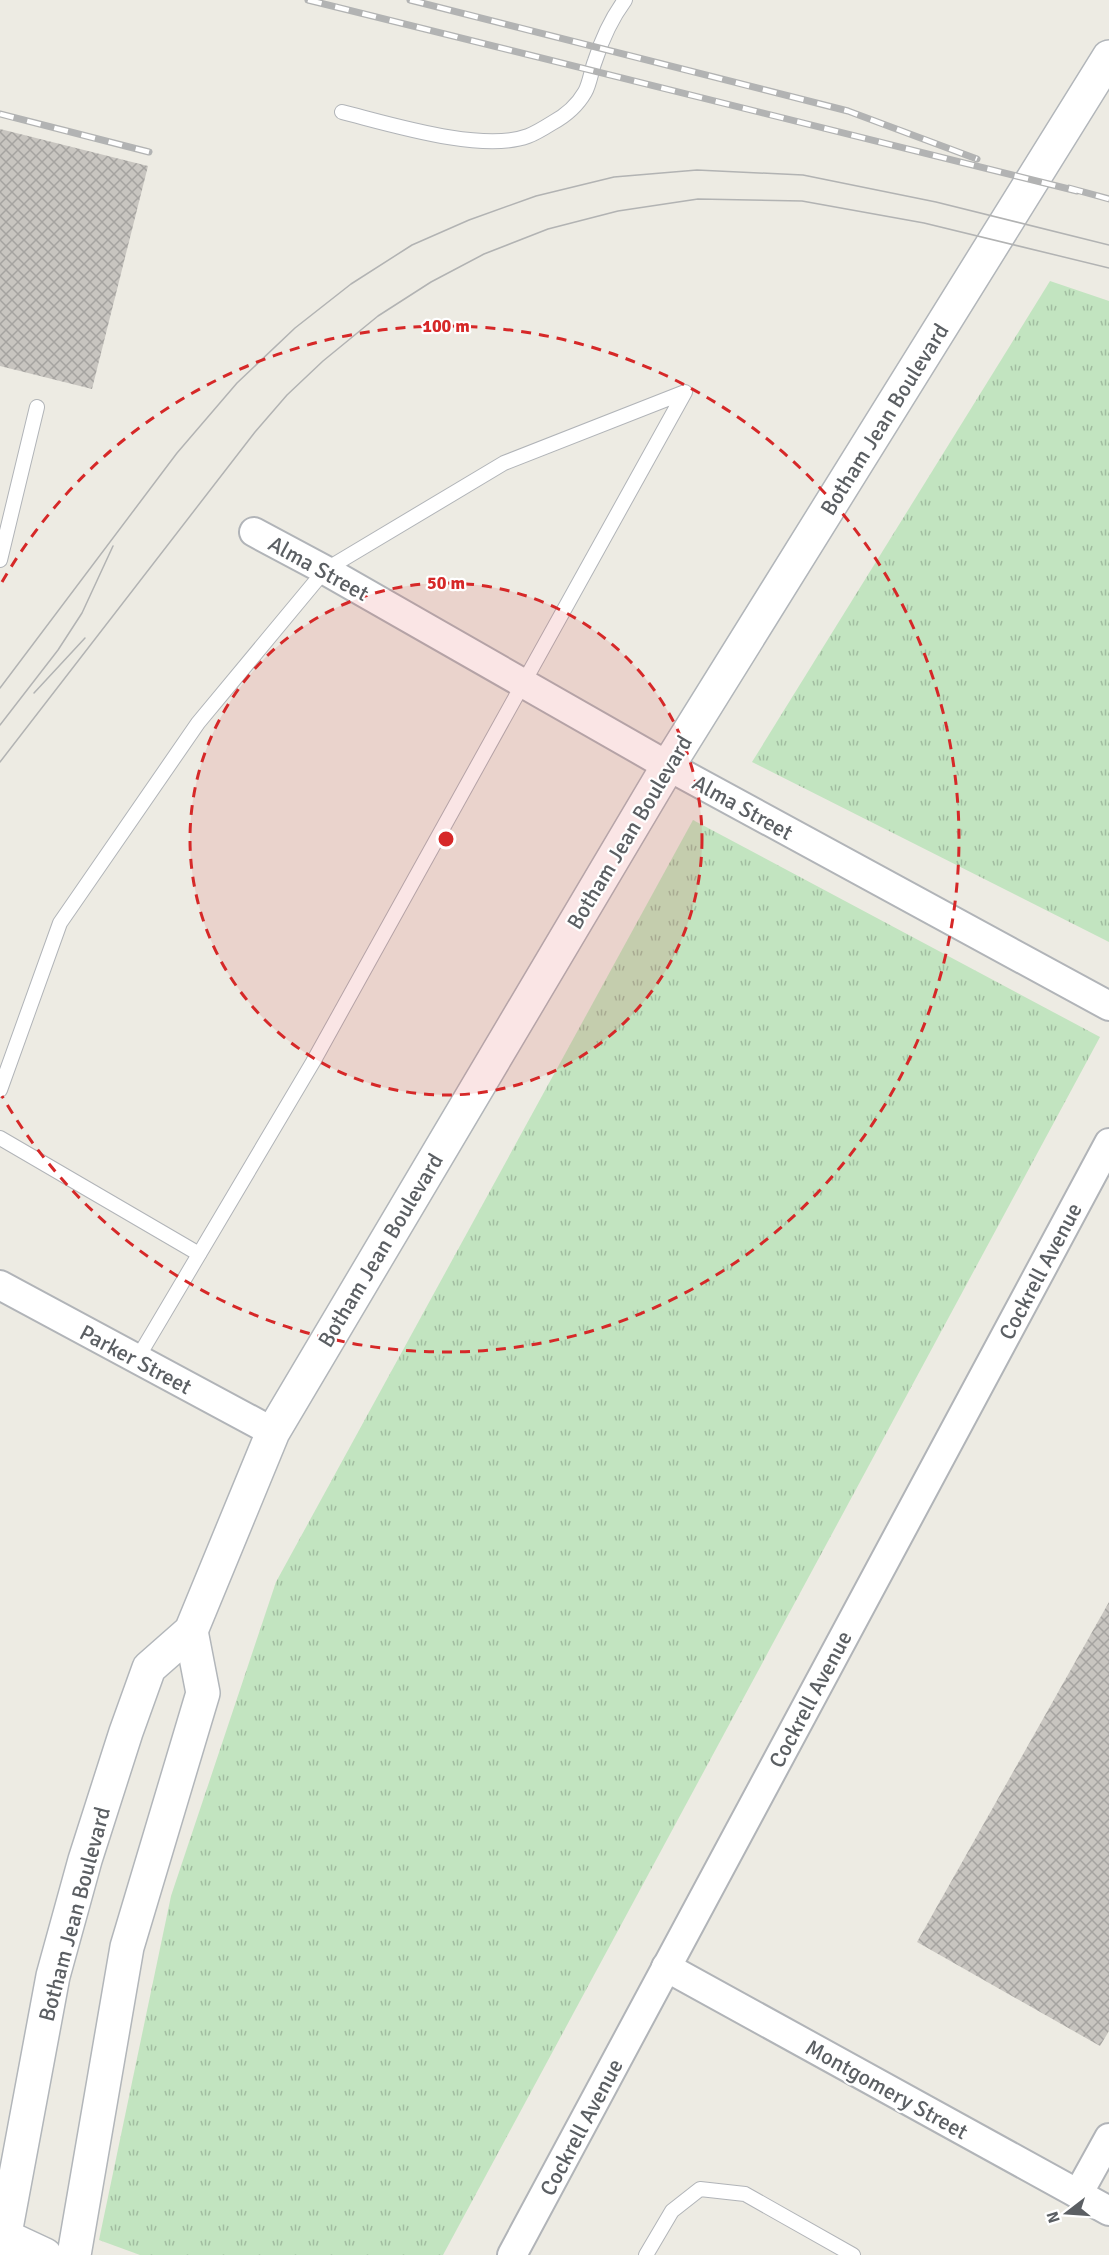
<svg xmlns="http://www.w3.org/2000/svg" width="1109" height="2255" viewBox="0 0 1109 2255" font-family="Signika,sans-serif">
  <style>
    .grass { fill: url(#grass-tufts) }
    .building { fill: url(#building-cross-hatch) }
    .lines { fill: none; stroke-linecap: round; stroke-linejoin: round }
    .lane-casing { stroke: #b1b4b8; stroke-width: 16 }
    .street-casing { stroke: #b1b4b8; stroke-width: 32 }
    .secondary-casing { stroke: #b2b6ba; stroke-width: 36 }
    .lane { stroke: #fff; stroke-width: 14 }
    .street { stroke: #fff; stroke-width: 28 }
    .secondary { stroke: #fff; stroke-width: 33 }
    .tram { stroke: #b2b3b3; stroke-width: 1.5 }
    .rail-casing { stroke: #b2b3b3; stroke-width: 7 }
    .rail { stroke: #fff; stroke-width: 4.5; stroke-dasharray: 14; stroke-linecap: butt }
    .ring { fill: none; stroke: #d62828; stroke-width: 3; stroke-dasharray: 10 8 }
    .labels { text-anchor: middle; stroke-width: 4.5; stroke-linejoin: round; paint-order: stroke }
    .street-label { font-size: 22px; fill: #5b5f63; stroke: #fff }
    .centre { fill: #d62828; stroke: #fff; stroke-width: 3 }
    .ring-label { font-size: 18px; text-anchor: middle; font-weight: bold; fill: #d62828; stroke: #fff; stroke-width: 4.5; stroke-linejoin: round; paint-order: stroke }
  </style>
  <defs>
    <pattern id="grass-tufts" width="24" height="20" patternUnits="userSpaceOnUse" patternTransform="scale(1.5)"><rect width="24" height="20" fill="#c2e4c0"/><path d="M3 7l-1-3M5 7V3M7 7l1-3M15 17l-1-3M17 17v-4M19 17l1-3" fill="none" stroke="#a1bca0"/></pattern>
    <pattern id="building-cross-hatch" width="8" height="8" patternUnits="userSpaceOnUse" patternTransform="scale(1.5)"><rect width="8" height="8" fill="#c8c5c0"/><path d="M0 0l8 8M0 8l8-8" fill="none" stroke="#a5a3a0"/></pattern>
  </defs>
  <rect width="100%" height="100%" fill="#edebe3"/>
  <g class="grass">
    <path d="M1050 281 1109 301V942L752 762Z"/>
    <path d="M693 820 1100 1037 443 2255H140L99 2240 171 1896 276 1582Z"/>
  </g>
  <g class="building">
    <path d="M0 129 148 166 92 389 0 366Z"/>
    <path d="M1109 1602V2031L1100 2046 917 1942Z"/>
  </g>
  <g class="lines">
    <g class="lane-casing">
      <g id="lane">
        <path d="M342 112C390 124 482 153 528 136 536 133 544 128 552 123 565 116 577 106 585 92 590 83 591 71 595 61 602 39 611 19 625 0"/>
        <path d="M0 560 37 407"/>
        <path d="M0 1090 60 923 198 723 325 570 504 463 685 392 313 1062 137 1359"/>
        <path d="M0 1138 199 1254"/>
        <path d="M646 2255 672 2211 700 2189 745 2194 853 2255"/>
      </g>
    </g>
    <g class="street-casing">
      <g id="street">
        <path d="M254 532 325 570 668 766 1109 1006"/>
        <path d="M0 1285 273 1432"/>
        <path d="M666 1967 1109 2211"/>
        <path d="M1078 2194 1109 2138"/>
        <path d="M512 2255 1109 1143"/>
      </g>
    </g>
    <g class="secondary-casing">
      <g id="secondary">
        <path d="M0 2234 45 2255"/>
        <path d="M1 2255 53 1976 85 1860 126 1732 149 1668 191 1631 273 1432 668 766 1109 57"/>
        <path d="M74 2255 127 1947 203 1693 191 1631"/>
      </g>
    </g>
    <use href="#lane" class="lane"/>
    <use href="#street" class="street"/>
    <use href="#secondary" class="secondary"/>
    <g class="tram">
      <path d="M0 688 177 453 237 383 295 328 351 284 412 245 469 220 536 196 614 177 697 170 803 175 936 202 1109 245"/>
      <path d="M34 693 85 638"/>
      <path d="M0 725 58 650 82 613 113 546"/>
      <path d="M0 762 255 432 287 395 323 361 378 316 431 282 484 254 548 229 618 211 698 199 802 201 924 223 1109 268"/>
    </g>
    <g class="rail-casing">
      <g id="rail">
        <path d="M308 0 1077 191"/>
        <path d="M410 0 848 111 977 159"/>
        <path d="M0 114 149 152"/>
        <path d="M1069 188 1109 199"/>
      </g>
    </g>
    <use href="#rail" class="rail"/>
  </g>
  <circle cx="446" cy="839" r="256" fill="#d62828" fill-opacity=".12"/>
  <g class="ring">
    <circle cx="446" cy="839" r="256"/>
    <path d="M2 582A513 513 0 1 1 2 1096"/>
  </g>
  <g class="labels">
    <g class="street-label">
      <text transform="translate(884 419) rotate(-58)" y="8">Botham Jean Boulevard</text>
      <text transform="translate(319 568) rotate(29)" y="8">Alma Street</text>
      <text transform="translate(743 807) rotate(29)" y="8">Alma Street</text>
      <text transform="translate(629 832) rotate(-59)" y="8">Botham Jean Boulevard</text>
      <text transform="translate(380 1250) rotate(-59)" y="8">Botham Jean Boulevard</text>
      <text transform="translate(1040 1271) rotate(-62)" y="8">Cockrell Avenue</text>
      <text transform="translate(136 1359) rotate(28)" y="8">Parker Street</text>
      <text transform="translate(810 1699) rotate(-62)" y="8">Cockrell Avenue</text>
      <text transform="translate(74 1914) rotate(-75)" y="8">Botham Jean Boulevard</text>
      <text transform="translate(887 2089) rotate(29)" y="8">Montgomery Street</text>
      <text transform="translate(581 2127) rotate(-62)" y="8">Cockrell Avenue</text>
    </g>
  </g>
  <circle cx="446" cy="839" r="9" class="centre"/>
  <g class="ring-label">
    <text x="446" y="332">100 m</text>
    <text x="446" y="589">50 m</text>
  </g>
  <g transform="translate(1067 2213) rotate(253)" stroke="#ffffff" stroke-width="4.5" paint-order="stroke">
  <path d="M0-4.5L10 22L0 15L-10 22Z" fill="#5b5f63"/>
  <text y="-9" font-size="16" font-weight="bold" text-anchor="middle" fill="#5b5f63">N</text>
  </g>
</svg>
